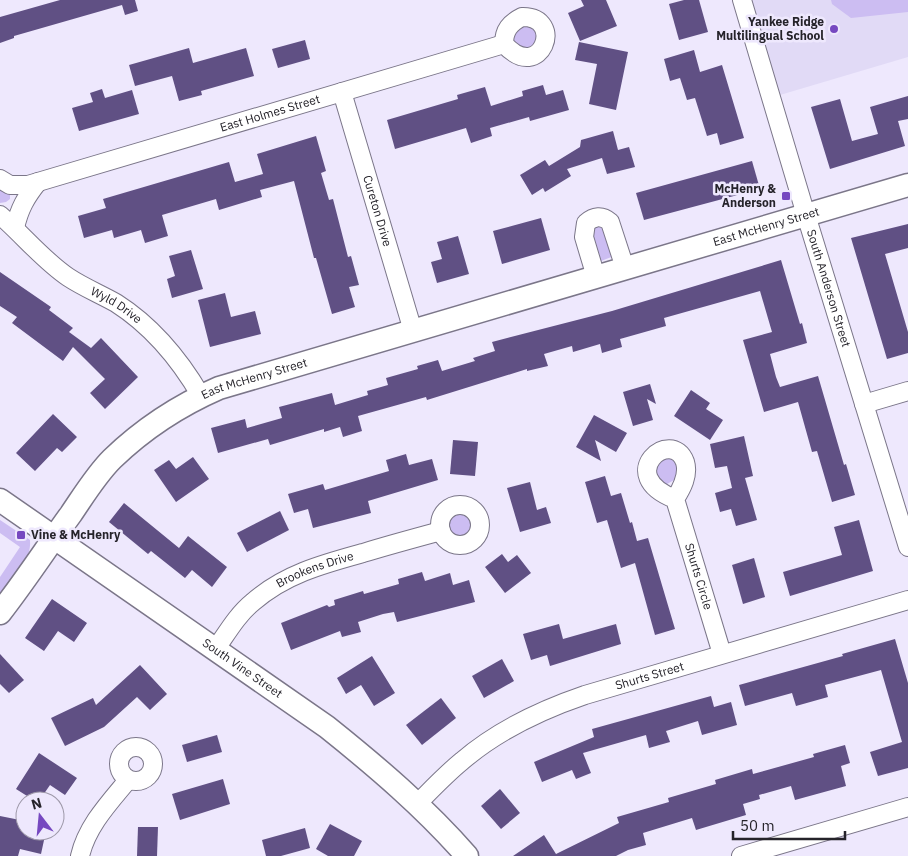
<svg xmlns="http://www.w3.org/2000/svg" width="908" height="856" viewBox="0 0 908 856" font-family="'IBM Plex Sans',sans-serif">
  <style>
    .built { fill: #e1daf6 }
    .green { fill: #ccbdf2 }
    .building { fill: #605084 }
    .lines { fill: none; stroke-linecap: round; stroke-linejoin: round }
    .minor-casing { stroke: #7b7689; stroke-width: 20 }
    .tertiary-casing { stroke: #7b7689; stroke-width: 25 }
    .minor { stroke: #fff; stroke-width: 18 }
    .tertiary { stroke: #fff; stroke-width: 22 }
    .poi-dot { fill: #7648c0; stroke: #eee8fd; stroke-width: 2 }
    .labels { text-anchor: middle; stroke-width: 5; stroke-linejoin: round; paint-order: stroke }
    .poi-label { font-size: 12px; font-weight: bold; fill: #25232a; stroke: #eee8fd; text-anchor: end }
    .street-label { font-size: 12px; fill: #25232a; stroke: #eee8fd }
  </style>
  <rect width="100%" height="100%" fill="#eee8fd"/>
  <path class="built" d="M751 0H908V57L780 95Z"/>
  <g class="green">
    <path d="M831 0H908V12L851 18 832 4Z"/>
    <path d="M527 20 542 39 526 50C518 45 512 43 513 32Z"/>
    <path d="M0 183 10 192V199L6 202 0 203Z"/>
    <path d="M603 221 614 256 601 261 589 225Z"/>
    <path d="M669 455 680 465 676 479 667 484H662L651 466Z"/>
    <circle cx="460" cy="523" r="15"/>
    <path d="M0 520 30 540C32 561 12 579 0 594V577L20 547 0 533Z"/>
  </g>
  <g class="building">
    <path d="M60 0H135L138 11 125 15 122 5 14 36V38L0 43V17Z"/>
    <path d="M581 0H606L617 26 580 41 568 13 584 6Z"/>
    <path d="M684 0H699L708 32 679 40 669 4Z"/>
    <path d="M305 40 310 59 278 68 272 49Z"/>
    <path d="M579 42 628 52 616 110 589 104 597 64 575 60Z"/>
    <path d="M189 48 193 63 246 48 254 76 201 91 202 95 179 101 172 76 135 86 129 65Z"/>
    <path d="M694 50 700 72 722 65 744 138 720 145 717 133 707 136 695 98 687 100 680 78 670 81 664 59Z"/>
    <path d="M543 85 546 95 563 90 569 110 530 121 529 117 490 128 492 136 471 143 466 128 395 149 387 120 458 99 457 95 485 87 491 106 523 96 522 91Z"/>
    <path d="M102 89 105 98 132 90 139 114 79 131 72 108 93 102 90 93Z"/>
    <path d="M908 96V119L898 121 905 146 830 169 811 107 840 99 852 141 878 134 870 107Z"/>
    <path d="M613 131 618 150 629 147 635 167 607 174 602 158 567 169 571 176 545 192 543 188 532 195 520 175 545 160 549 166 580 147 581 140Z"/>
    <path d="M316 136 326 171 321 173 329 200 333 199 348 257 351 256 359 285 349 287 355 307 332 314 316 258H314L294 181 260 190 262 197 219 210 216 199 162 215 168 236 145 243 141 230 114 238 112 230 84 238 78 216 106 208 103 199 229 162 235 182 263 174 257 154Z"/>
    <path d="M752 161 760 189 644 220 636 193Z"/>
    <path d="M541 218 550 250 502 264 493 231Z"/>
    <path d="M908 224V248L885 254 908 332V353L887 359 851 238Z"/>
    <path d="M458 236 469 274 437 283 431 262 442 259 437 242Z"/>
    <path d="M191 250 203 289 172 298 167 279 175 276 169 256Z"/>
    <path d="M781 260 800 324 802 323 807 343 770 354 776 377 780 387 818 376 844 465 846 464 855 495 832 502 817 451 812 452 798 402 764 412 743 340 772 332 760 291 664 318 666 326 620 339 622 347 602 353 600 344 573 352 572 346 544 354 548 366 527 371V369L427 400 426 397 358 416 362 431 343 437 340 427 324 432V429L270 445 268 439 218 453 211 428 245 419 247 428 282 418 279 407 332 393 335 405 368 395 367 391 388 385 386 378 418 369 417 366 438 360 442 371 475 361 473 358 495 351 492 342 612 311Z"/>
    <path d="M0 272 51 307 49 310 73 328 69 332 91 348 101 338 138 377 105 409 90 393 105 379 73 347 63 361 12 323 17 317 0 306Z"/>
    <path d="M225 293 231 317 255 311 261 334 210 347 198 300Z"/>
    <path d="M650 384 656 404 647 399 653 420 633 426 623 392Z"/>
    <path d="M691 390 710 403 706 409 723 420 710 440 674 416Z"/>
    <path d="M53 414 77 437 62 452 57 448 35 471 16 453Z"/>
    <path d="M594 415 627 433 616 452 595 440 601 461 576 447Z"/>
    <path d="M744 436 753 476 745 478 757 520 736 526 731 509 720 512 715 493 732 488 727 466 715 468 710 444Z"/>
    <path d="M453 440 478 442 475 476 450 474Z"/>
    <path d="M406 454 409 465 432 459 438 480 368 501 371 513 313 528 308 509 294 513 288 494 323 484 325 490 389 471 386 460Z"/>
    <path d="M193 457 209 479 176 502 154 470 169 460 176 469Z"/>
    <path d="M605 476 611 496 621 493 630 523 632 522 637 541 648 538 675 629 655 635 635 563 621 568 607 520 597 523 585 482Z"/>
    <path d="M530 482 537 510 546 507 551 523 520 532 507 488Z"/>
    <path d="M124 503 179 548 188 536 227 567 212 587 192 570 185 578 151 551 148 554 109 522Z"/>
    <path d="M280 511 289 530 247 552 237 533Z"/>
    <path d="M859 520 873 571 790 596 783 572 842 555 834 527Z"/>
    <path d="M502 554 508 562 517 555 531 573 505 593 485 567Z"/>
    <path d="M754 558 765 597 743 604 732 565Z"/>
    <path d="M422 572 425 581 450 573 453 585 469 580 475 602 397 622 394 612 383 614 358 622 361 632 342 637 340 631 291 650 281 623 327 605 329 607 335 605 334 600 363 591 364 594 399 584 398 579Z"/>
    <path d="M52 599 87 623 74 642 58 631 44 651 25 638Z"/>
    <path d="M559 624 563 639 616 624 621 644 550 666 547 655 531 660 523 634Z"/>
    <path d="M895 639 908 683V768L878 776 870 752 902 742 881 670 825 685 828 697 796 706 792 693 745 706 739 685 843 656 842 654Z"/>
    <path d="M0 654 24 680 9 693 0 684Z"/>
    <path d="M372 656 395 693 374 706 361 685 346 694 337 678Z"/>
    <path d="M502 659 514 681 484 698 472 676Z"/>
    <path d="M140 665 167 694 150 710 137 697 104 727 65 746 51 718 93 698 96 705Z"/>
    <path d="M711 696 714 707 731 702 737 725 702 735 698 721 666 731 670 742 649 748 646 735 583 753 591 773 576 779 572 770 542 782 534 762 594 737 592 729Z"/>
    <path d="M441 698 456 718 422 745 406 725Z"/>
    <path d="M217 735 222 752 187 762 182 745Z"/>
    <path d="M845 745 850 763 841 766 846 786 795 800 791 786 759 795 760 799 743 804 746 815 696 830 692 818 643 833 646 845 628 850 616 856H513L544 835 556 854 619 823 617 817 669 802 668 798 716 784 715 780 752 769 753 774 814 757 813 754Z"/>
    <path d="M39 753 77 778 65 795 50 785 39 801H35L16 789Z"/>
    <path d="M223 779 230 804 180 820 172 794Z"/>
    <path d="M500 789 520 813 501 829 481 806Z"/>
    <path d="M0 816 25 821V831H46L41 854 20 849 18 856H0Z"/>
    <path d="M330 824 362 841 354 856H328L316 849Z"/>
    <path d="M138 827H158L157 856H137Z"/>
    <path d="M305 828 310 848 281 856H266L262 840Z"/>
  </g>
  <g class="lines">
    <g class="minor-casing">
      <g id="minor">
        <path id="s1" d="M742 0 806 215 908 547"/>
        <path d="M522 17C566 16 541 85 504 44 504 30 510 23 522 17Z"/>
        <path id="s2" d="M342 92 413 331"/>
        <path id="s3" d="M0 179 10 185H28L504 44"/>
        <path id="s4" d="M0 215C23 235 43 260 68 277 83 287 100 294 116 303 152 326 180 360 201 396"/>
        <path d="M15 228C19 209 26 197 38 182"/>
        <path d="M596 277 584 237 586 223C594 216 602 215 610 222L625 268"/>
        <path d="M864 404 908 391"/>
        <path id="s5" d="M675 499C613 475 672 426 685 462 689 475 682 488 675 499L722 654"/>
        <circle cx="460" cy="525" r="20"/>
        <path id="s6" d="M215 650C227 633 237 615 253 602 285 574 323 564 363 553 389 545 415 538 441 531"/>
        <circle cx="136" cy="764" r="17"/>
        <path id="s7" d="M417 804C432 789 446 774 462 761 498 730 541 710 585 695L908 600"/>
        <path d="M80 856C87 826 109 803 128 780"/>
        <path d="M741 856 908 807"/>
      </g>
    </g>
    <g class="tertiary-casing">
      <g id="tertiary">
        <path id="s8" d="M0 500 327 727C377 767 425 808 467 856"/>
        <path id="s9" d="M0 613C25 581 47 547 71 514 84 495 96 475 112 459 143 429 180 405 219 388L908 185"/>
      </g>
    </g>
    <use href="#minor" class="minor"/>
    <use href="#tertiary" class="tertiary"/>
  </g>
  <g class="poi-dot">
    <circle cx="834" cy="29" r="5"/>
    <rect x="781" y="191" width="10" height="10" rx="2.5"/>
    <rect x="16" y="530" width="10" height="10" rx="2.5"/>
  </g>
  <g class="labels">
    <g class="poi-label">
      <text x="824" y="26">Yankee Ridge<tspan x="824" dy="14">Multilingual School</tspan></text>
      <text x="776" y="193">McHenry &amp;<tspan x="776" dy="14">Anderson</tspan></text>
      <text x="31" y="539" text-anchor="start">Vine &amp; McHenry</text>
    </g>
    <g class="street-label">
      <text dy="4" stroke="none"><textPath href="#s3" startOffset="282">East Holmes Street</textPath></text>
      <text dy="4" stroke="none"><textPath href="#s2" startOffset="124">Cureton Drive</textPath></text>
      <text dy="4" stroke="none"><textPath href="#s9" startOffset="890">East McHenry Street</textPath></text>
      <text dy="4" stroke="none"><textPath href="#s1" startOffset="301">South Anderson Street</textPath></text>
      <text dy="4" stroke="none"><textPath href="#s4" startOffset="148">Wyld Drive</textPath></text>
      <text dy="4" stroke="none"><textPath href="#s9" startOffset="356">East McHenry Street</textPath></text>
      <text dy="4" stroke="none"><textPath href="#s6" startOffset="132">Brookens Drive</textPath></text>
      <text dy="4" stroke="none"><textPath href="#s5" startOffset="218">Shurts Circle</textPath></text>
      <text dy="4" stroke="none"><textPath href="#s8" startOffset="295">South Vine Street</textPath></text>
      <text dy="4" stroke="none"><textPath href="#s7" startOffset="270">Shurts Street</textPath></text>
    </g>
  </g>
  <g transform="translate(40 816) rotate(344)"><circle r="24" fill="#eee8fd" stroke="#9e99a9"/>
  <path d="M0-4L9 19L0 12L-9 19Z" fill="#7648c0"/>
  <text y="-8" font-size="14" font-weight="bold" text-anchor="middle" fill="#25232a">N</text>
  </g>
  <path d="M733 831v8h112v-8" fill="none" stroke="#25232a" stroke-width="2.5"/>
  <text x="740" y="831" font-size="15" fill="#25232a" stroke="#eee8fd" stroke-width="4" paint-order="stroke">50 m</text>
</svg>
